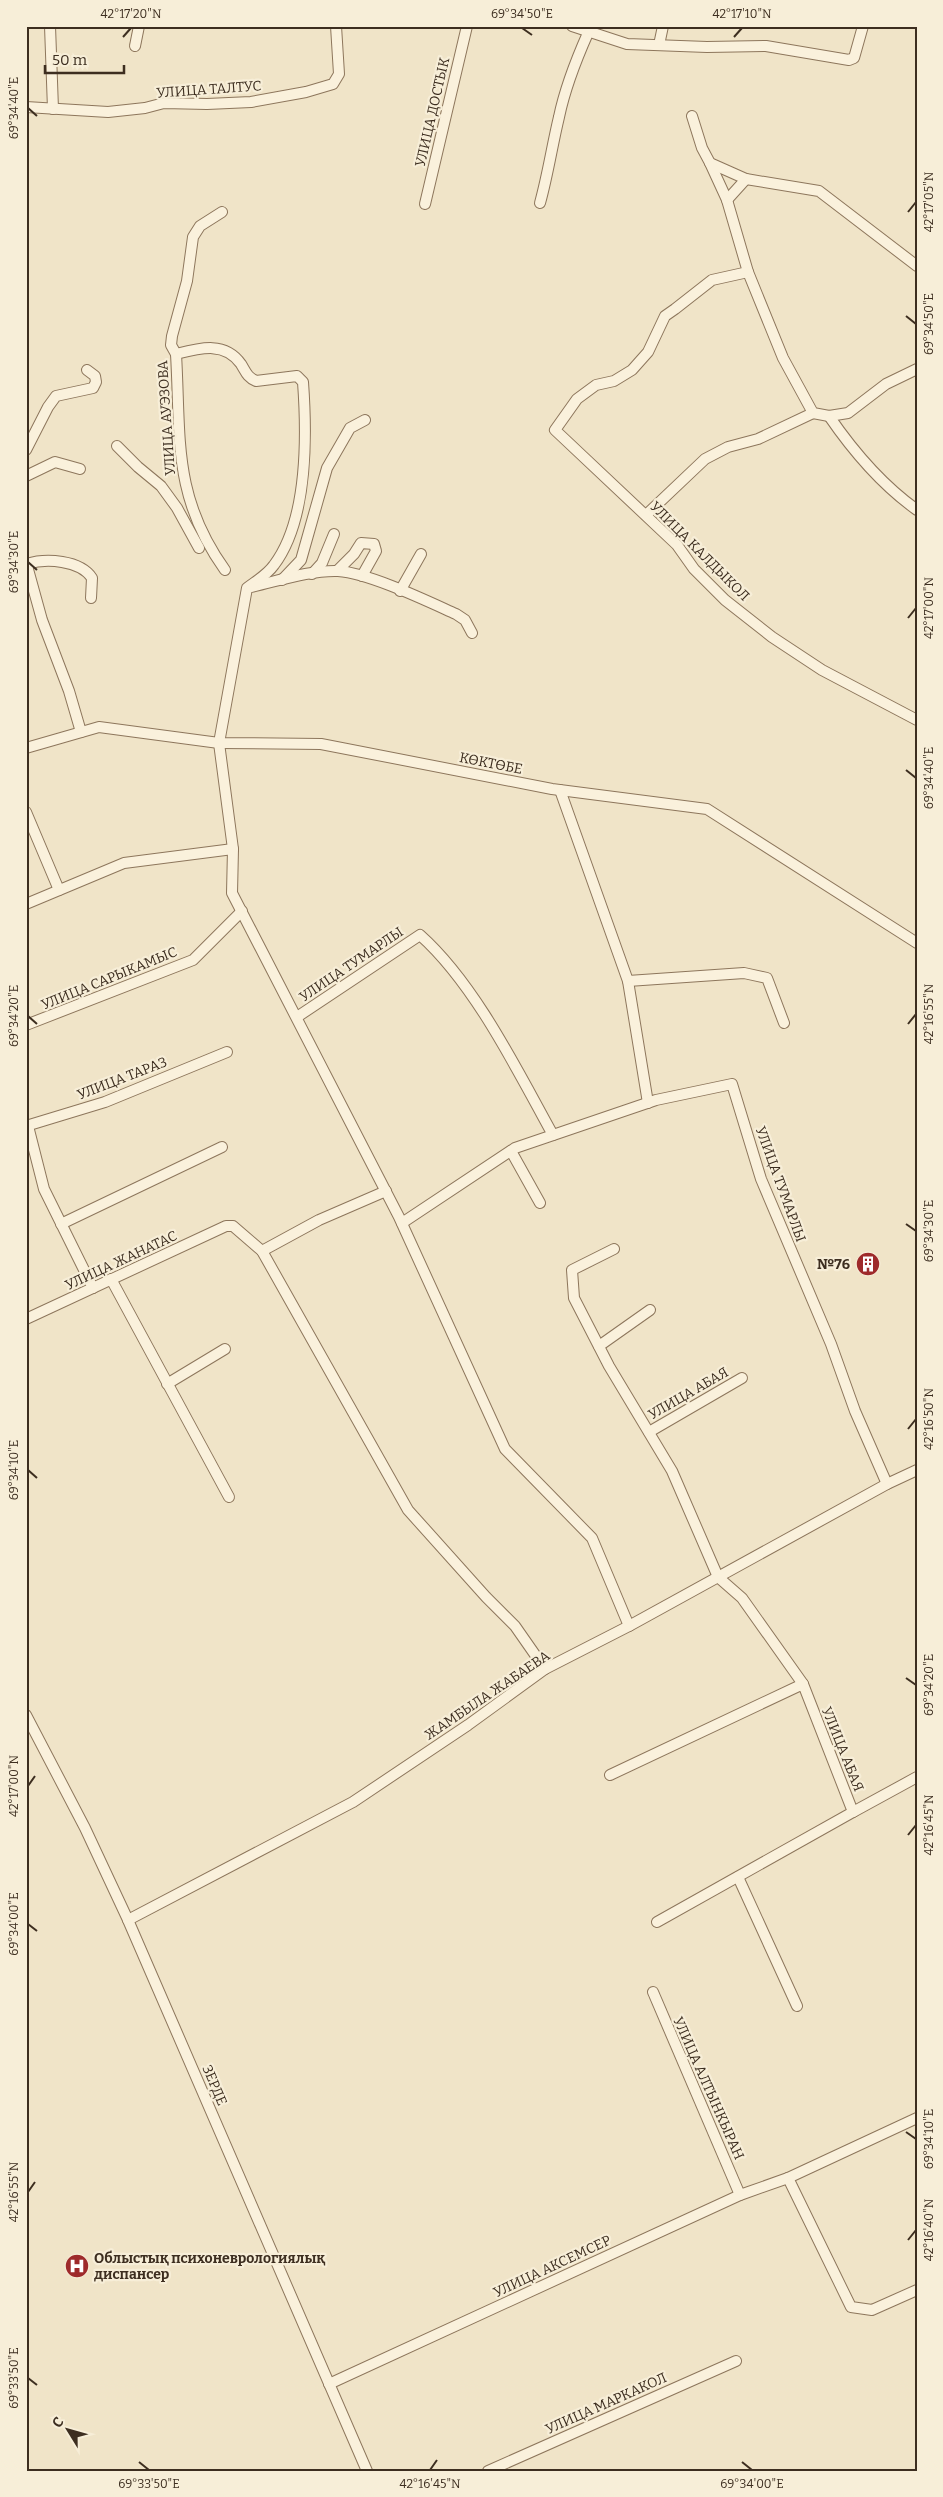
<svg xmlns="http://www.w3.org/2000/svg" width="943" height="2497" viewBox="0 0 943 2497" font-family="Bitter,serif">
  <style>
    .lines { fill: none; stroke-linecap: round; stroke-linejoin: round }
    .minor-casing { stroke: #8d765c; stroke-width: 12 }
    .minor { stroke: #faf1dc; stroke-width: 10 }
    .ticks { fill: none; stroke: #3d2e20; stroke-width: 2 }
    .labels { text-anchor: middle; stroke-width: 4.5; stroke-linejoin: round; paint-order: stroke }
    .street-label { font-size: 14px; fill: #3d2e20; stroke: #f7eed8 }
    .poi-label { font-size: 14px; font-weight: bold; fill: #3d2e20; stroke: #f7eed8; text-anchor: end }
    .neatline { fill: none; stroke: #3d2e20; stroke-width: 2 }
    .ticks-label { font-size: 12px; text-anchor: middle; fill: #3d2e20 }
  </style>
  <rect width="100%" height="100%" fill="#f0e4c8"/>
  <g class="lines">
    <g class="minor-casing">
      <g id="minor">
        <path d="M50 26 53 109"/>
        <path d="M572 26 627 44 707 47 766 46 849 60 854 58 863 26"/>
        <path d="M659 45 663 26"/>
        <path d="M135 46 139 26"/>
        <path d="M26 107 108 112 145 108 164 103 207 104 251 102 306 92 333 84 339 74 336 26"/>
        <path d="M692 116 702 148 710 163 746 179 819 191 917 266"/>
        <path d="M710 163 727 200 748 272 712 280 675 309 665 316 648 352 632 370 614 381 596 385 577 399 555 430 677 545 694 569 725 600 772 637 822 670 917 720"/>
        <path d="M727 200 746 179"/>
        <path d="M540 203C548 174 552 146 559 117 565 88 576 60 588 33"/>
        <path d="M425 204 467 26"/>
        <path d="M222 212 200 226 193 237 187 281 172 336 171 345 176 354C181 438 172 496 225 570"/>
        <path d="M748 272 783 358 813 413 829 416 848 413 886 384 917 369"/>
        <path d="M176 354C200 348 225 341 241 364 246 372 247 377 256 381L297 376 303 382C307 437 308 520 274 565 267 575 256 581 247 588L219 743 233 849 232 893 399 1217 505 1449 592 1538 629 1626"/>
        <path d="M829 416C853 451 882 485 917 510"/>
        <path d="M117 446 138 467 161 486 177 508 199 548"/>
        <path d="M26 450 48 407 56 396 93 388 96 382 95 376 87 370"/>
        <path d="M26 476 55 462 80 469"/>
        <path d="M646 515 705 459 728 447 758 439 813 413"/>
        <path d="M26 562 42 620 69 691 81 732"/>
        <path d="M27 564C46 558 80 560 92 578L91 598"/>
        <path d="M337 571 354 554 361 543 374 544 376 551 362 576"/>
        <path d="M312 574 322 563 334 534"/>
        <path d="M282 580 301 560 327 468 350 428 365 420"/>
        <path d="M251 587C278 581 310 570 338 571 369 573 427 601 456 614L465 620 472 633"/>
        <path d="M400 591 421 554"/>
        <path d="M26 748 99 727 219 743 321 744 552 789 707 809 917 943"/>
        <path d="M560 790 628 981 648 1103"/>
        <path d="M26 812 59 890"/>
        <path d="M26 904 124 863 233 849"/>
        <path d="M628 981 744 973 767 978 784 1023"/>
        <path d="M297 1017 420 935C475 984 517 1070 553 1135"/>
        <path d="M26 1025 193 960 242 911"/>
        <path d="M26 1126 105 1102 227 1052"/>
        <path d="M28 1126 44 1189 93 1288"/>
        <path d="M511 1151 540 1203"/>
        <path d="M402 1223 515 1148 656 1100 732 1084 761 1179 831 1344 855 1411 887 1484"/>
        <path d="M61 1224 222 1147"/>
        <path d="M614 1249 572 1270 574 1298 609 1366 672 1471 718 1577 742 1598 803 1684"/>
        <path d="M262 1251 319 1220 386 1191"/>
        <path d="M111 1279 229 1497"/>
        <path d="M26 1319 226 1226H233L262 1251 408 1510 486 1597 515 1626 545 1669"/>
        <path d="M599 1346 650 1310"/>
        <path d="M167 1384 225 1349"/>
        <path d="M649 1432 742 1378"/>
        <path d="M26 1715 85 1828 128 1920 367 2471"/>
        <path d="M610 1775 803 1684 853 1812 657 1922"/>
        <path d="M853 1812 917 1777"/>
        <path d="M738 1877 797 2006"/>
        <path d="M128 1920 353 1802 468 1725 545 1669 629 1626 887 1484 917 1470"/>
        <path d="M653 1992 740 2195"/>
        <path d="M788 2178 851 2307 872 2310 917 2290"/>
        <path d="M329 2384 740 2195 788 2178 917 2118"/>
        <path d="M488 2471 736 2361"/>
      </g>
    </g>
    <use href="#minor" class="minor"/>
  </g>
  <path class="ticks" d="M522 28 532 35M123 37 131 28M734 37 742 28M28 108 37 116M908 212 916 202M906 316 916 324M28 562 37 570M908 618 916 608M906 770 916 778M28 1016 37 1024M908 1024 916 1014M906 1224 916 1231M908 1429 916 1419M28 1470 37 1478M906 1678 916 1685M28 1786 35 1776M908 1835 916 1825M28 1924 37 1931M906 2132 916 2139M28 2192 35 2182M908 2240 916 2230M28 2378 37 2385M139 2462 149 2470M742 2462 752 2470M430 2470 437 2460"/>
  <defs>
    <g id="building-disc" transform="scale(1.25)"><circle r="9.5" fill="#9e2a2b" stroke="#f7eed8"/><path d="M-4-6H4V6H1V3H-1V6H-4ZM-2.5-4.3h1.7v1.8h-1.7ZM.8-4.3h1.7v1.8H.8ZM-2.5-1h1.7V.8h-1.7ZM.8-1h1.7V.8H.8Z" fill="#fff"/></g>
    <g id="hospital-disc" transform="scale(1.25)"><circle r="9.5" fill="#9e2a2b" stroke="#f7eed8"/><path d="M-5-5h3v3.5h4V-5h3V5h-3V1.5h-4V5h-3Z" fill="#fff"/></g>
  </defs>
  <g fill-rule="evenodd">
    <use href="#building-disc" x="868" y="1264"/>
    <use href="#hospital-disc" x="77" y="2266"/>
  </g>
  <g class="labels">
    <g class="street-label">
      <text transform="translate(209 89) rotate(-4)" y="5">УЛИЦА ТАЛТУС</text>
      <text transform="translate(432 112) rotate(-77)" y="5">УЛИЦА ДОСТЫК</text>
      <text transform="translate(166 418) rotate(-94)" y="5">УЛИЦА АУЭЗОВА</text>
      <text transform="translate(700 551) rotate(45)" y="5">УЛИЦА КАЛДЫКОЛ</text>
      <text transform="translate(491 763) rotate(11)" y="5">КӨКТӨБЕ</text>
      <text transform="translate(351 964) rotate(-34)" y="5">УЛИЦА ТУМАРЛЫ</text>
      <text transform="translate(109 978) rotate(-22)" y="5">УЛИЦА САРЫКАМЫС</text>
      <text transform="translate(122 1078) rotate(-21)" y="5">УЛИЦА ТАРАЗ</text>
      <text transform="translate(781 1184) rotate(70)" y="5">УЛИЦА ТУМАРЛЫ</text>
      <text transform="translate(121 1260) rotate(-25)" y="5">УЛИЦА ЖАНАТАС</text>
      <text transform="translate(688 1393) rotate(-30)" y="5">УЛИЦА АБАЯ</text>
      <text transform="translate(487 1695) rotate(-34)" y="5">ЖАМБЫЛА ЖАБАЕВА</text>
      <text transform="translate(843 1749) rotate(68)" y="5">УЛИЦА АБАЯ</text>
      <text transform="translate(215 2085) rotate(67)" y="5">ЗЕРДЕ</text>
      <text transform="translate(709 2088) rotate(66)" y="5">УЛИЦА АЛТЫНКЫРАН</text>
      <text transform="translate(552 2266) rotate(-25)" y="5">УЛИЦА АКСЕМСЕР</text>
      <text transform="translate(606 2403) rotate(-24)" y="5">УЛИЦА МАРКАКОЛ</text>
    </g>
    <g class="poi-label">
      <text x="850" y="1269">№76</text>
      <text x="94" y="2263" text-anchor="start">Облыстық психоневрологиялық<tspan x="94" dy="16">диспансер</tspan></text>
    </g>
  </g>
  <rect width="943" height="2497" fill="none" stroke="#f7eed8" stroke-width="55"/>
  <g transform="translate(68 2430) rotate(307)" stroke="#f7eed8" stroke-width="4" paint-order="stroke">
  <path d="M0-4L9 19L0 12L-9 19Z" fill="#3d2e20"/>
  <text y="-8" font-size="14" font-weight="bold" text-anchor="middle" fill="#3d2e20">С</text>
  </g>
  <path d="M45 65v8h79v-8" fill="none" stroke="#3d2e20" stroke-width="2.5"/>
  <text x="52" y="65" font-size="15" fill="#3d2e20" stroke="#f7eed8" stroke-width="4" paint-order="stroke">50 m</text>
  <rect x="28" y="28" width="888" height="2442" class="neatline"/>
  <g class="ticks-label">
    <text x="131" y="18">42°17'20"N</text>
    <text x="522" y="18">69°34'50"E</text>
    <text x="742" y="18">42°17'10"N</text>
    <text transform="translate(14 108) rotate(-90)" y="4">69°34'40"E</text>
    <text transform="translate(929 202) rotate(-90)" y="4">42°17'05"N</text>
    <text transform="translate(929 324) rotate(-90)" y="4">69°34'50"E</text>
    <text transform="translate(14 562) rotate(-90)" y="4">69°34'30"E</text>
    <text transform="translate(929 608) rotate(-90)" y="4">42°17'00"N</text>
    <text transform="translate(929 778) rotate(-90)" y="4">69°34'40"E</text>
    <text transform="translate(929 1014) rotate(-90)" y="4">42°16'55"N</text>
    <text transform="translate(14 1016) rotate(-90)" y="4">69°34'20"E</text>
    <text transform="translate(929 1231) rotate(-90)" y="4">69°34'30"E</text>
    <text transform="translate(929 1419) rotate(-90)" y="4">42°16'50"N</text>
    <text transform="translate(14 1470) rotate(-90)" y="4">69°34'10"E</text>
    <text transform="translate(929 1685) rotate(-90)" y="4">69°34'20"E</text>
    <text transform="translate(14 1786) rotate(-90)" y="4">42°17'00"N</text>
    <text transform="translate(929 1825) rotate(-90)" y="4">42°16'45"N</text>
    <text transform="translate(14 1924) rotate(-90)" y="4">69°34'00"E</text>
    <text transform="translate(929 2139) rotate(-90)" y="4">69°34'10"E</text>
    <text transform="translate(14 2192) rotate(-90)" y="4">42°16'55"N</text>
    <text transform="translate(929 2230) rotate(-90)" y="4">42°16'40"N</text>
    <text transform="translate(14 2378) rotate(-90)" y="4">69°33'50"E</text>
    <text x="149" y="2488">69°33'50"E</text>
    <text x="430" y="2488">42°16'45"N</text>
    <text x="752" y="2488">69°34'00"E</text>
  </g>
</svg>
